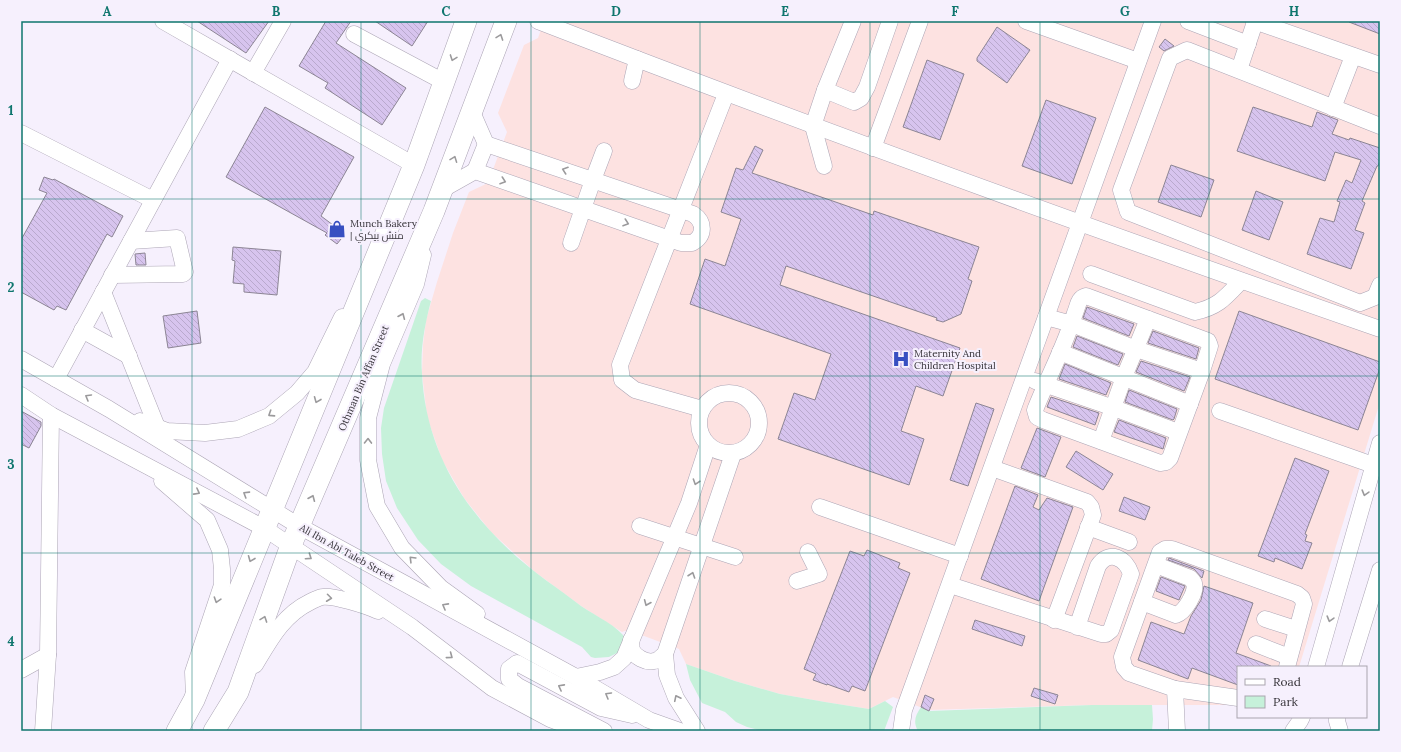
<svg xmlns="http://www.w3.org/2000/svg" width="1401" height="752" viewBox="0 0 1401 752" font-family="Lora,Cairo,serif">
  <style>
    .medical { fill: #fde2e1 }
    .green { fill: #c6f1da }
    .building { fill: url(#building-back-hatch); stroke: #8c8594 }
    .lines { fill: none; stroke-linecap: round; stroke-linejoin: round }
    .minor-casing { stroke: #aca5b5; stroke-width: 17 }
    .major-casing { stroke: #aca5b5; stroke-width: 22 }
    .minor { stroke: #fff; stroke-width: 16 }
    .major { stroke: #fff; stroke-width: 21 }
    .oneway { stroke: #9b9a9c }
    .grid { fill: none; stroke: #0f766e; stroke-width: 1; stroke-opacity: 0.55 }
    .labels { text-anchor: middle; stroke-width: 4; stroke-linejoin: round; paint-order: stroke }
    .poi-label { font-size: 10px; fill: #37343a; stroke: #f6f0fd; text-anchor: start }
    .street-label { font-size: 10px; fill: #37343a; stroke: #f6f0fd }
    .neatline { fill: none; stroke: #0f766e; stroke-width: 1.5 }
    .grid-label { font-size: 13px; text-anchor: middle; font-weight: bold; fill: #0f766e }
  </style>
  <defs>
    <pattern id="building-back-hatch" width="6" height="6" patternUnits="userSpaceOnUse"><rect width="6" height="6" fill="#d7c4ee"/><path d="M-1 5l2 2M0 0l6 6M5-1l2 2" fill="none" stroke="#b9a9cd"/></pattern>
  </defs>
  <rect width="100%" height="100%" fill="#f6f0fd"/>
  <path class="medical" d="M544 21H1380V402L1299 667H1238V705H1092L928 710 893 697 869 709 825 702 780 694 735 681 686 664 679 649 628 630 622 632 581 606 535 572 491 532 464 498 442 460 427 417 422 373 423 345 426 320 437 282 453 233 469 192 488 183 507 132 498 113 524 45 538 38Z"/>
  <g class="green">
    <path d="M425 298 431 301C425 324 420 349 422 373 426 462 477 530 547 581 559 589 570 598 581 606 597 617 617 625 627 640L621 651 609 657 595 658 591 657 582 647 471 586 441 564 418 540 397 508 386 481 382 454 381 428 384 408 421 301Z"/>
    <path d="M686 664 735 681 780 694 825 702 869 709 885 701 893 707 884 731H763L747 727 736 722 725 712 702 703 690 680Z"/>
    <path d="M1092 705H1152L1153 719 1152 731H918C913 722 915 716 921 707L929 711Z"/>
  </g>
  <g class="building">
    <path d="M197 21H269L246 53Z"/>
    <path d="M326 21H351L336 43 406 88 382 125 325 88 328 83 299 66Z"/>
    <path d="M375 21H428L412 46Z"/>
    <path d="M1349 21H1380V34L1349 22Z"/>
    <path d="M997 27 1030 50 1007 83 977 61V58Z"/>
    <path d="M1165 39 1174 46 1164 51 1159 47Z"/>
    <path d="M927 60 964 74 940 140 903 127Z"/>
    <path d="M1046 100 1096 118 1072 184 1022 166Z"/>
    <path d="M265 107 354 157 321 216 345 234 337 244 325 235 327 233 226 177Z"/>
    <path d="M1253 107 1312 127 1317 112 1338 120 1332 134 1349 140 1350 138 1380 148V161L1378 166H1377L1362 201 1365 203 1355 230 1364 233 1351 269 1307 254 1320 218 1334 222 1340 202 1337 201 1346 180 1352 183 1361 160 1335 152 1325 181 1237 151Z"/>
    <path d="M755 146 763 150 752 173 873 215 874 211 979 247 968 279 972 281 961 314 943 322 936 320 937 318 786 266 780 285 960 348 943 396 916 386 901 431 924 439 909 485 778 439 794 393 815 400 831 354 690 304 705 259 725 266 741 219 721 212 736 168 743 170Z"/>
    <path d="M1171 165 1214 180 1201 217 1158 202Z"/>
    <path d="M44 177 53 180 54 179 123 216 112 237 107 234 66 310 57 306 54 310 21 292V240L47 193 39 190Z"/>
    <path d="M1256 191 1283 202 1269 240 1242 230Z"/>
    <path d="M233 247 281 251 277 295 244 292V284L233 283 235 261 232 260Z"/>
    <path d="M145 253 146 265H136L135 254Z"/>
    <path d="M1087 307 1134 324 1129 336 1083 318Z"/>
    <path d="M197 311 201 343 168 348 163 316Z"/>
    <path d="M1239 311 1380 362V368L1358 430 1215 379Z"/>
    <path d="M1153 331 1199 348 1196 359 1148 343Z"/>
    <path d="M1077 336 1123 354 1118 365 1073 347Z"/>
    <path d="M1141 361 1190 377 1185 389 1184 391 1136 372Z"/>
    <path d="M1065 364 1111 383 1106 395 1059 379Z"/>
    <path d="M1129 390 1177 409 1174 419 1173 420 1125 402Z"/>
    <path d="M1051 397 1099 413 1095 425 1047 407Z"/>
    <path d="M976 403 994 409 968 486 950 480Z"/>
    <path d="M21 411 41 422V426L29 448 21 444Z"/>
    <path d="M1119 420 1166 438 1163 449 1114 432Z"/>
    <path d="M1037 428 1061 437 1045 477 1021 468Z"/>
    <path d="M1076 451 1113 474 1103 490 1066 467Z"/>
    <path d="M1295 458 1329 471 1305 534 1307 535 1305 541 1312 543 1302 569 1275 558 1274 562 1258 556Z"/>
    <path d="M1015 486 1038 495 1033 507 1039 510 1047 498 1073 507 1039 601 981 579Z"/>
    <path d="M1124 497 1150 507 1145 520 1119 511Z"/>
    <path d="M867 550 900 563 898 568 910 573 865 691 852 686 849 692 827 684V685L813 680 816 674 804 669 850 551 864 556Z"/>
    <path d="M1169 558 1204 571 1202 578 1194 569 1168 560Z"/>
    <path d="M1161 577 1185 586 1179 600 1156 591Z"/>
    <path d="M1204 586 1253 603 1236 653 1271 666V667H1238V685L1192 668 1188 679 1138 660 1151 622 1184 634 1191 616 1201 600Z"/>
    <path d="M975 620 1025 636 1022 646 972 629Z"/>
    <path d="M1034 688 1058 695 1055 704 1031 696Z"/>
    <path d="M925 695 934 699 929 711 921 707Z"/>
  </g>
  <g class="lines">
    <g class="minor-casing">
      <g id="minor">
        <path d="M163 21 414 165 409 175"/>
        <path d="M538 21C817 129 1098 231 1380 329"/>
        <path d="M1026 21 1138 61"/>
        <path d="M1188 21 1248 44"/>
        <path d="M1254 21 1380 65"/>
        <path d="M354 34 444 82"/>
        <path d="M1239 70 1255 22"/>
        <path d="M253 73 283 21"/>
        <path d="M632 81 637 59"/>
        <path d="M825 90 854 102 861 98 867 87 890 21"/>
        <path d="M1333 108 1353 56"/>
        <path d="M1380 126 1187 50 1170 58 1121 190 1128 212 1360 303 1375 297 1380 285"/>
        <path d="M21 133 153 200"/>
        <path d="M873 148 920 21"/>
        <path d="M824 166 813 126 825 90 853 21"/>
        <path d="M475 171 486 144"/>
        <path d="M443 189 475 171 681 243H692C705 236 705 222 693 214L486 144 472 112"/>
        <path d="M571 243 593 180 604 151"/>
        <path d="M423 255 416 284 382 364 368 418V460L377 506 402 548 441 588 477 614"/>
        <path d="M1091 274 1195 312C1218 307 1225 298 1241 281"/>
        <path d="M112 275 183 274 185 272 177 238 131 241"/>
        <path d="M103 292 157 427"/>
        <path d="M1046 317 1072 324 1136 349 1202 371 1170 458 1166 462 1160 463 1043 420 1037 417 1035 410C1048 377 1065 346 1075 313 1078 306 1078 298 1086 296L1208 341 1210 346 1202 371"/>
        <path d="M82 330 129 356"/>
        <path d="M1060 352 1190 404"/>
        <path d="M21 359 109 409 299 526 576 677 649 720 680 731"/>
        <path d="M56 379 230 59"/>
        <path d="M1035 381 1114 408 1178 432"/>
        <circle cx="729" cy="423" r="30"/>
        <path d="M21 395 51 415 264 528 412 627 492 688 550 719 582 731"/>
        <path d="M702 409 635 390 622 380 620 365 726 94"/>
        <path d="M1220 411 1373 465"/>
        <path d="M140 421 167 431 205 433 238 429 269 416 297 393 315 372 342 317"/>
        <path d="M1101 441 1124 377 1148 319"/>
        <path d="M992 468 1087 502 1091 507 1093 515 1054 620"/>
        <path d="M162 481 207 520 220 550 222 569V585L193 672 194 698"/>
        <path d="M820 507 960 556"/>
        <path d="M640 526 735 557"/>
        <path d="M1088 527 1129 542"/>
        <path d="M797 581 819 574 808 552"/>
        <path d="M950 585 1101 634H1106L1111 630 1131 574C1126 558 1109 549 1098 566L1077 627"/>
        <path d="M1142 602 1176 615C1185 612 1197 592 1194 583 1193 581 1192 580 1190 578L1156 565"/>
        <path d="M1265 619 1296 629"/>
        <path d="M631 640C632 643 631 647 632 650 635 657 646 663 654 661 658 661 661 657 665 654"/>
        <path d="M1256 644 1289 657"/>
        <path d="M255 665C270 640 283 615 310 602 314 600 318 598 322 597 333 595 367 606 378 611"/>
        <path d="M1316 667 1380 443"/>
        <path d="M1350 667 1380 570"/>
        <path d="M21 670 48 655"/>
        <path d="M576 677 600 672 614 667 624 658 689 503 708 445"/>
        <path d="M1175 689 1238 698"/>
        <path d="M1337 717V721L1340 731"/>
        <path d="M43 731 48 655 51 415"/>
        <path d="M604 731 518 686 509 679V669L517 663 601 708 632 715"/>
        <path d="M697 731 676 698 667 675 665 654 733 454"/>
        <path d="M901 731 904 710 1153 21"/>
        <path d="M1177 731 1175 689 1129 673 1124 667 1122 657 1160 552 1165 549H1172L1297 594 1302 598 1304 604 1287 667"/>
        <path d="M1293 731 1300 721 1302 717"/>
      </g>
    </g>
    <g class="major-casing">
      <g id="major">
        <path d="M177 731 194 700 414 165 466 21"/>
        <path d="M214 731 238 692 291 545 434 211 506 21"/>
      </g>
    </g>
    <use href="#minor" class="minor"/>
    <use href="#major" class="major"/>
  </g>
  <defs><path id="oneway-chevron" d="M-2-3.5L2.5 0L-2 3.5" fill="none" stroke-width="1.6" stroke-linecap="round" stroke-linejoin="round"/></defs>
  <g class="oneway">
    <use href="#oneway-chevron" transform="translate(500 37) rotate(-70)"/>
    <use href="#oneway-chevron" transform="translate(453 58) rotate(110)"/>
    <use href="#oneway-chevron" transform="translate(454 159) rotate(-69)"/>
    <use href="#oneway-chevron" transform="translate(565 170) rotate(-161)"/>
    <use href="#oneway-chevron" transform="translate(503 181) rotate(19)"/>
    <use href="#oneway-chevron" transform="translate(626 223) rotate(19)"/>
    <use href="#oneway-chevron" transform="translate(402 316) rotate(-67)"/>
    <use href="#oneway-chevron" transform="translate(88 397) rotate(-150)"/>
    <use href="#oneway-chevron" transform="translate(317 400) rotate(112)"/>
    <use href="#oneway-chevron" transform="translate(271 414) rotate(147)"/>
    <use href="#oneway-chevron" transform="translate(368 441) rotate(-89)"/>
    <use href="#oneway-chevron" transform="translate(696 482) rotate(109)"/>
    <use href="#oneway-chevron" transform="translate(197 492) rotate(28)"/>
    <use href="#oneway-chevron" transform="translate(1365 493) rotate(106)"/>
    <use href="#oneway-chevron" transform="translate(246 494) rotate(-148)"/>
    <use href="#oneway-chevron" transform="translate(312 498) rotate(-67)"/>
    <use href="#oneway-chevron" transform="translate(309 557) rotate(34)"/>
    <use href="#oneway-chevron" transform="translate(251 559) rotate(112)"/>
    <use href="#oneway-chevron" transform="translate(412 559) rotate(-135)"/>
    <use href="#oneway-chevron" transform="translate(692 575) rotate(-71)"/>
    <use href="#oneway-chevron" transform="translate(329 598) rotate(7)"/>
    <use href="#oneway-chevron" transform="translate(217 600) rotate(108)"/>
    <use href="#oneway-chevron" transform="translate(647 603) rotate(113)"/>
    <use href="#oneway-chevron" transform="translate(445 606) rotate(-151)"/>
    <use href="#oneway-chevron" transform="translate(264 619) rotate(-70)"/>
    <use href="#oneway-chevron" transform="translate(1330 619) rotate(106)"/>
    <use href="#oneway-chevron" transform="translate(450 656) rotate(37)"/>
    <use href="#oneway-chevron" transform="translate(561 687) rotate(-152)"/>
    <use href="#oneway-chevron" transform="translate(608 695) rotate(-150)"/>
    <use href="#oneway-chevron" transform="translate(677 698) rotate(-116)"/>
  </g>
  <path class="grid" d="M192 21V731M361 21V731M531 21V731M700 21V731M870 21V731M1040 21V731M1209 21V731M21 199H1380M21 376H1380M21 553H1380"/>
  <defs>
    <g id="shop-bare" transform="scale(1.38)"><path d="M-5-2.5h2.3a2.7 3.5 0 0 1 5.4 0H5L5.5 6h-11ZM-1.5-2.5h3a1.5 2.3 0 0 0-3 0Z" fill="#374fc1" stroke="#f6f0fd" stroke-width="2.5" paint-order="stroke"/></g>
    <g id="hospital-bare" transform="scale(1.38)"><path d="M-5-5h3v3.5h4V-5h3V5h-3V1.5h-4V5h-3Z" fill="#374fc1" stroke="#f6f0fd" stroke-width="2.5" paint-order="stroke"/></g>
  </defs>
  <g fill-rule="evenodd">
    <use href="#shop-bare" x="337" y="229"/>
    <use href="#hospital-bare" x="901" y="359"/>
  </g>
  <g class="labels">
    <g class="poi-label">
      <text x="350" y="227">Munch Bakery<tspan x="350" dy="12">| منش بيكري</tspan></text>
      <text x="914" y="357">Maternity And<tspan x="914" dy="12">Children Hospital</tspan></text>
    </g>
    <g class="street-label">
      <text transform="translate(363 378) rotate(-67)" y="4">Othman Bin Affan Street</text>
      <text transform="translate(347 552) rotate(29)" y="4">Ali Ibn Abi Taleb Street</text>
    </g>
  </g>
  <rect width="1401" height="752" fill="none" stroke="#f6f0fd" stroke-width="44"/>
  <rect x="1237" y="666" width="130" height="52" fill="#f6f0fd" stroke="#aaa5af"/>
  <rect x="1245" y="679" width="20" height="6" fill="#ffffff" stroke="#aaa5af"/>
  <text x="1273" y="686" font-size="12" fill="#37343a">Road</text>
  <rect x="1245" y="696" width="20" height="12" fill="#c6f1da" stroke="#aaa5af"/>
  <text x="1273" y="706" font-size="12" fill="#37343a">Park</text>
  <rect x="22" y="22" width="1357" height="708" class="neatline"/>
  <g class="grid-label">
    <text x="107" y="16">A</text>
    <text x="276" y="16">B</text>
    <text x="446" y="16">C</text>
    <text x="616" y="16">D</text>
    <text x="785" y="16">E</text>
    <text x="955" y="16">F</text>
    <text x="1125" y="16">G</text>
    <text x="1294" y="16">H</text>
    <text x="11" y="115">1</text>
    <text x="11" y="292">2</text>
    <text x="11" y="469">3</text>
    <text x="11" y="646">4</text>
  </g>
</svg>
